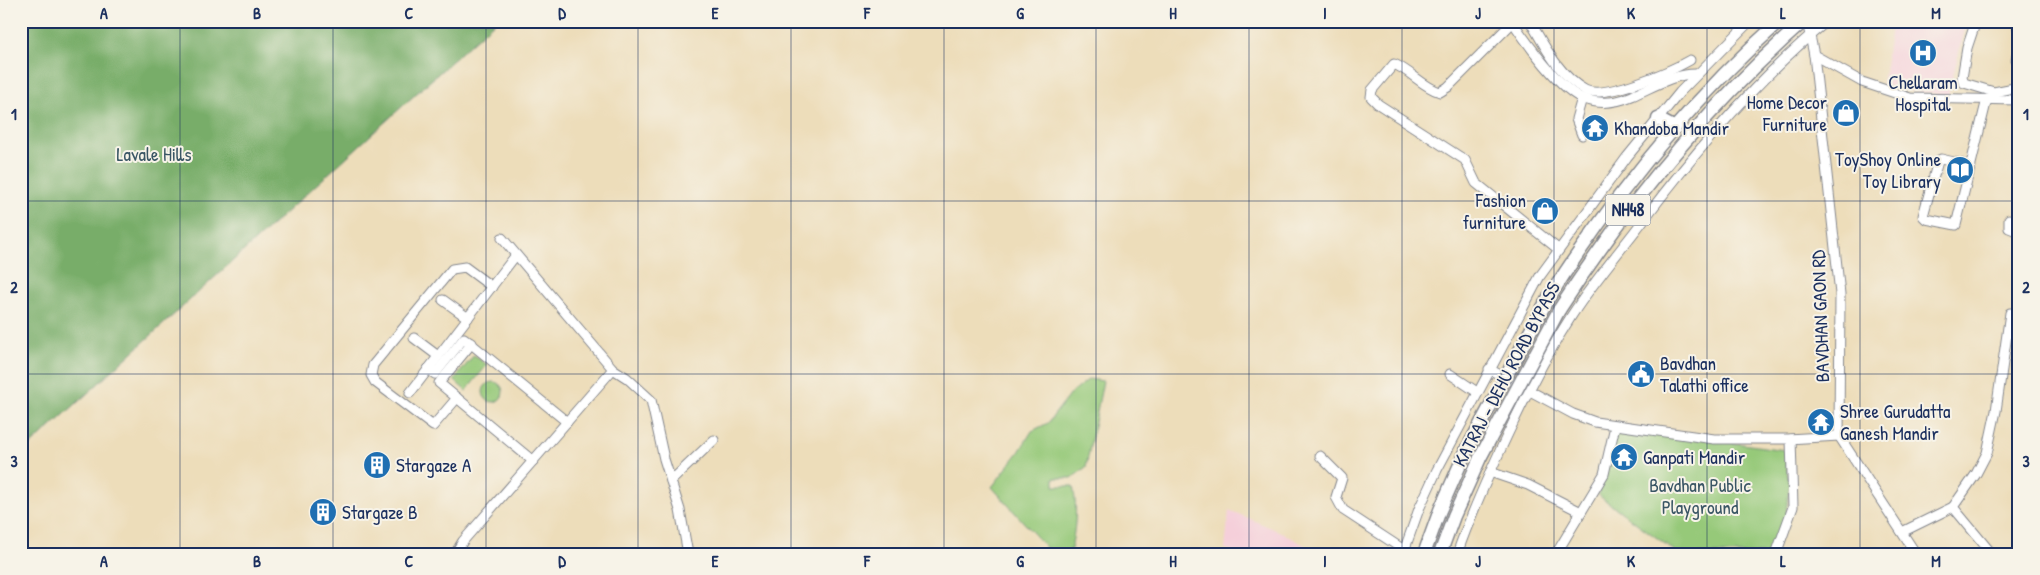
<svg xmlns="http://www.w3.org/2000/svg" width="2040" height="575" viewBox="0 0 2040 575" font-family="'Patrick Hand',sans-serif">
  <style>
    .built { fill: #f5cfda }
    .green { fill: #96c979; stroke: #587c6c }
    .forest { fill: #78ad69; stroke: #4a6e64 }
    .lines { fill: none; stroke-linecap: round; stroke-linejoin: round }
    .minor-casing { stroke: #84868c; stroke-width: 11 }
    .highway-casing { stroke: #84868c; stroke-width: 15 }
    .minor { stroke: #fff; stroke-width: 9 }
    .highway { stroke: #fff; stroke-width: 12 }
    .highway-bridge-casing { stroke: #84868c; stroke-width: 15; stroke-linecap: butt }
    .highway-bridge { stroke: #fff; stroke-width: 12 }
    .grid { fill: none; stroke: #1b2f5e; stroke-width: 1; stroke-opacity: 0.55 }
    .labels { text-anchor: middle; stroke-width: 4; stroke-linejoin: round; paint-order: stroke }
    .shield { fill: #f7f3e8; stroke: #5d6a87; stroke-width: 1 }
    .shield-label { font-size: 18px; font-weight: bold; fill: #1b2f5e }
    .poi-label { font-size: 19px; fill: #1b2f5e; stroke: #f7f3e8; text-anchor: start }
    .park-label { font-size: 19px; fill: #3a5665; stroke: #f7f3e8 }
    .street-label { font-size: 19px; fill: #1b2f5e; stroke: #f7f3e8 }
    .neatline { fill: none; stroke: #1b2f5e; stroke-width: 2 }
    .grid-label { font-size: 16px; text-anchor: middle; font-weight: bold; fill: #1b2f5e }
  </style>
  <rect width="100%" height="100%" fill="#f7f3e8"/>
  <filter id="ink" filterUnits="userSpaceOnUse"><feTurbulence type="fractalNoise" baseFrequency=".02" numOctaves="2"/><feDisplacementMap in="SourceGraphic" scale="10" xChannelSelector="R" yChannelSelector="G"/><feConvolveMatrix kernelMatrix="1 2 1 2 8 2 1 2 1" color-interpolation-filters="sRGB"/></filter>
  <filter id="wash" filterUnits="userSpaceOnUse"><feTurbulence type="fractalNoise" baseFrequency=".0096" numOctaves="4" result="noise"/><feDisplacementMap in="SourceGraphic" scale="20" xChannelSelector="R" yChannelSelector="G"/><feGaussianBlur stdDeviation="1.12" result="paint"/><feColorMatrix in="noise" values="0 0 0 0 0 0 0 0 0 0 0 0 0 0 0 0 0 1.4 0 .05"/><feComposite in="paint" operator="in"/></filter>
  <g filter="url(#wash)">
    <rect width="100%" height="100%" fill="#edddba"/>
    <g class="built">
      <path d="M1892 21H1967L1948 95 1910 91 1882 85Z"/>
      <path d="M1229 510 1283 533 1320 554H1242L1225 549Z"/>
    </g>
    <g class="green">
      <path d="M474 355 487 365 466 391 454 380Z"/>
      <path d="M1089 379 1103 381 1086 467 1072 478H1054V486H1073C1078 510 1075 530 1070 554H1052L992 487 1019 452 1032 431 1048 423 1070 394Z"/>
      <circle cx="493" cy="392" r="10"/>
      <path d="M1615 426 1785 450 1789 487 1785 524 1774 554H1679L1598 495Z"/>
    </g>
    <path class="forest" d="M21 21H496L21 454Z"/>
  </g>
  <g filter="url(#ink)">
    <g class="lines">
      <g class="minor-casing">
        <g id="minor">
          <path d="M1512 21C1526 42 1561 91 1584 99 1601 105 1616 103 1632 96 1653 87 1673 74 1696 74"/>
          <path d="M1530 21C1544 45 1559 76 1585 90 1604 100 1671 71 1690 60"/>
          <path d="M1807 21 1814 55 1862 82 1910 98 2019 100"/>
          <path d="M1976 21 1967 48 1962 78 1964 83 1994 92 2014 88 2019 81"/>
          <path d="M2016 21 2019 32"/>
          <path d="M1513 22 1448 87 1440 92C1423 87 1411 71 1394 64L1372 90 1371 97 1378 104 1465 160 1476 183 1558 249"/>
          <path d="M2019 47 2016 60 2019 63"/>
          <path d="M1814 55 1840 294 1839 436 1916 554"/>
          <path d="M1582 98 1576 119 1582 135"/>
          <path d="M1971 166 1941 159 1938 161 1923 216 1926 219 1956 225 1987 99"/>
          <path d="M2009 219V228L2019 232"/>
          <path d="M502 238 613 369 627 378 651 400 664 459 680 510 688 554"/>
          <path d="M443 300 468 318"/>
          <path d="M414 338 438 356"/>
          <path d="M472 343 439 383 533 461"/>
          <path d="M428 369 435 374 464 338 567 422"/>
          <path d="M1489 369 1573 414 1595 422 1714 439H1788L1839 436"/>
          <path d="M1450 374 1477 392"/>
          <path d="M410 393 516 255"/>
          <path d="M457 398 433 426 375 382 371 375 373 365 452 269 465 267 492 287"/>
          <path d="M1320 456 1342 478 1336 497 1343 510 1404 550"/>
          <path d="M1490 472 1528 485 1581 512"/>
          <path d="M671 481 714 440"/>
          <path d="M1953 507 1992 554"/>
          <path d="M1902 532 1953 507 1976 474 1987 453 1996 411 2010 313"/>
          <path d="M455 554 463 541 613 369"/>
          <path d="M1403 554 1419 509 1437 470 1540 276 1627 157 1680 92 1750 21"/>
          <path d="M1457 554C1473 508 1493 465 1514 421 1531 385 1550 349 1572 315 1594 281 1621 250 1645 218 1699 147 1758 78 1827 21"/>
          <path d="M1556 554 1604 474 1615 426"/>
          <path d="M1776 554 1793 507 1791 439"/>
        </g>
      </g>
      <g class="highway-casing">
        <g id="highway">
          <path d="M1658 119 1675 128"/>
          <path d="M1546 302C1611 199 1689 102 1780 21"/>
          <path d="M1559 310C1628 203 1708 106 1804 21"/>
          <path d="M1424 554 1440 510 1466 451"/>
          <path d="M1440 554 1454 516 1480 458"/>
        </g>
      </g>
      <use href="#minor" class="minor"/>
      <use href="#highway" class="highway"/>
      <g class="highway-bridge-casing">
        <g id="highway-bridge">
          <path d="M1466 451 1546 302"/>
          <path d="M1480 458 1559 310"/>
        </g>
      </g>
      <use href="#highway-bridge" class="highway-bridge"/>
    </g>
  </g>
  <path class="grid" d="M180 21V554M333 21V554M486 21V554M638 21V554M791 21V554M944 21V554M1096 21V554M1249 21V554M1402 21V554M1554 21V554M1707 21V554M1860 21V554M21 201H2019M21 374H2019"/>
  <defs>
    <g id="hospital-disc" transform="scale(1.4375)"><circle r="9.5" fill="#1f6fb2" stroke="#f7f3e8"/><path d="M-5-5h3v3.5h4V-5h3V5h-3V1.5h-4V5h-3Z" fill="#fff"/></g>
    <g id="shop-disc" transform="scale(1.4375)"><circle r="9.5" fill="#1f6fb2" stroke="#f7f3e8"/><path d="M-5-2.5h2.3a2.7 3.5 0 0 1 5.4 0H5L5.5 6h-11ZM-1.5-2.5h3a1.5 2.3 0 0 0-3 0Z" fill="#fff"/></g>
    <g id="temple-disc" transform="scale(1.4375)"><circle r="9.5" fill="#1f6fb2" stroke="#f7f3e8"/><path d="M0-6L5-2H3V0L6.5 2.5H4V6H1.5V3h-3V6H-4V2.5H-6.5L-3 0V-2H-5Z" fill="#fff"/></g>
    <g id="library-disc" transform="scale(1.4375)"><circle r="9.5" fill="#1f6fb2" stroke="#f7f3e8"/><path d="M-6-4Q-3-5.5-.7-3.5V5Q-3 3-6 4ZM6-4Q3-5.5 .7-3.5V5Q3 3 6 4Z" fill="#fff"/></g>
    <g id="civic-disc" transform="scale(1.4375)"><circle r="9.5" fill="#1f6fb2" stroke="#f7f3e8"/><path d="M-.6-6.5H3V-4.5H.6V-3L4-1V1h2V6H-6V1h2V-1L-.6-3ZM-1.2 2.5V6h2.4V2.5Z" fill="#fff"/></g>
    <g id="building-disc" transform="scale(1.4375)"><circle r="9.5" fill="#1f6fb2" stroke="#f7f3e8"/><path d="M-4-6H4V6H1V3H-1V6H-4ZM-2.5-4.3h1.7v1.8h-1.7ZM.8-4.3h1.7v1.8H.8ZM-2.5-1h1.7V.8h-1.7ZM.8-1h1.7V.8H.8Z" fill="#fff"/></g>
  </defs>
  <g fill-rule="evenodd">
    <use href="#hospital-disc" x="1923" y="53"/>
    <use href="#shop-disc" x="1846" y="113"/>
    <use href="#temple-disc" x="1595" y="128"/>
    <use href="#library-disc" x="1960" y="170"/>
    <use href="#shop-disc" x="1545" y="211"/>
    <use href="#civic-disc" x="1641" y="374"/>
    <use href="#temple-disc" x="1821" y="422"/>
    <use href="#temple-disc" x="1624" y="457"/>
    <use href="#building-disc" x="377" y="465"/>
    <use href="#building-disc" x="323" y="512"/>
  </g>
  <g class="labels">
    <rect class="shield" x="1605.5" y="194.5" width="45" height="31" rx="4"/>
    <g class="shield-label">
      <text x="1628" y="216">NH48</text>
    </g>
    <g class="poi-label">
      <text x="1923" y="89" text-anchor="middle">Chellaram<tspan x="1923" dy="22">Hospital</tspan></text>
      <text x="1827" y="109" text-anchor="end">Home Decor<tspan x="1827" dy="22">Furniture</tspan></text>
      <text x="1614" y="135">Khandoba Mandir</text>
      <text x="1941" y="166" text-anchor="end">ToyShoy Online<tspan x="1941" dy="22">Toy Library</tspan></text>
      <text x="1526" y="207" text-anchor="end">Fashion<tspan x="1526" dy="22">furniture</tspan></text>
      <text x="1660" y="370">Bavdhan<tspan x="1660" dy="22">Talathi office</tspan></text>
      <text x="1840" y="418">Shree Gurudatta<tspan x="1840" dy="22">Ganesh Mandir</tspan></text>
      <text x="1643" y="464">Ganpati Mandir</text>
      <text x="396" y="472">Stargaze A</text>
      <text x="342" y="519">Stargaze B</text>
    </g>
    <g class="park-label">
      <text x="154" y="161">Lavale Hills</text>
      <text x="1700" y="492">Bavdhan Public<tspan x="1700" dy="22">Playground</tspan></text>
    </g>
    <g class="street-label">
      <text transform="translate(1820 316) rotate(-92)" y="7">BAVDHAN GAON RD</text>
      <text transform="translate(1506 374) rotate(-62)" y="7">KATRAJ - DEHU ROAD BYPASS</text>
    </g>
  </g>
  <rect width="2040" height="575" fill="none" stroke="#f7f3e8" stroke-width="55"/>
  <rect x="28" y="28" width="1984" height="520" class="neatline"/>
  <g class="grid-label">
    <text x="104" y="19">A</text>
    <text x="257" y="19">B</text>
    <text x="409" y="19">C</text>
    <text x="562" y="19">D</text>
    <text x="715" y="19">E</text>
    <text x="867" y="19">F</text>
    <text x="1020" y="19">G</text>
    <text x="1173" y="19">H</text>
    <text x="1325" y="19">I</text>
    <text x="1478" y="19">J</text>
    <text x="1631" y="19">K</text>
    <text x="1783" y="19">L</text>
    <text x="1936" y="19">M</text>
    <text x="14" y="120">1</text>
    <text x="2026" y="120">1</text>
    <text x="14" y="293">2</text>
    <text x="2026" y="293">2</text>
    <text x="14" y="467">3</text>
    <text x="2026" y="467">3</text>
    <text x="104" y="567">A</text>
    <text x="257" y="567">B</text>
    <text x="409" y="567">C</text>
    <text x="562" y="567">D</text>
    <text x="715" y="567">E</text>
    <text x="867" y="567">F</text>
    <text x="1020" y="567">G</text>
    <text x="1173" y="567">H</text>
    <text x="1325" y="567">I</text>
    <text x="1478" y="567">J</text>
    <text x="1631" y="567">K</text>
    <text x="1783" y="567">L</text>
    <text x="1936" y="567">M</text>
  </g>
</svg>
